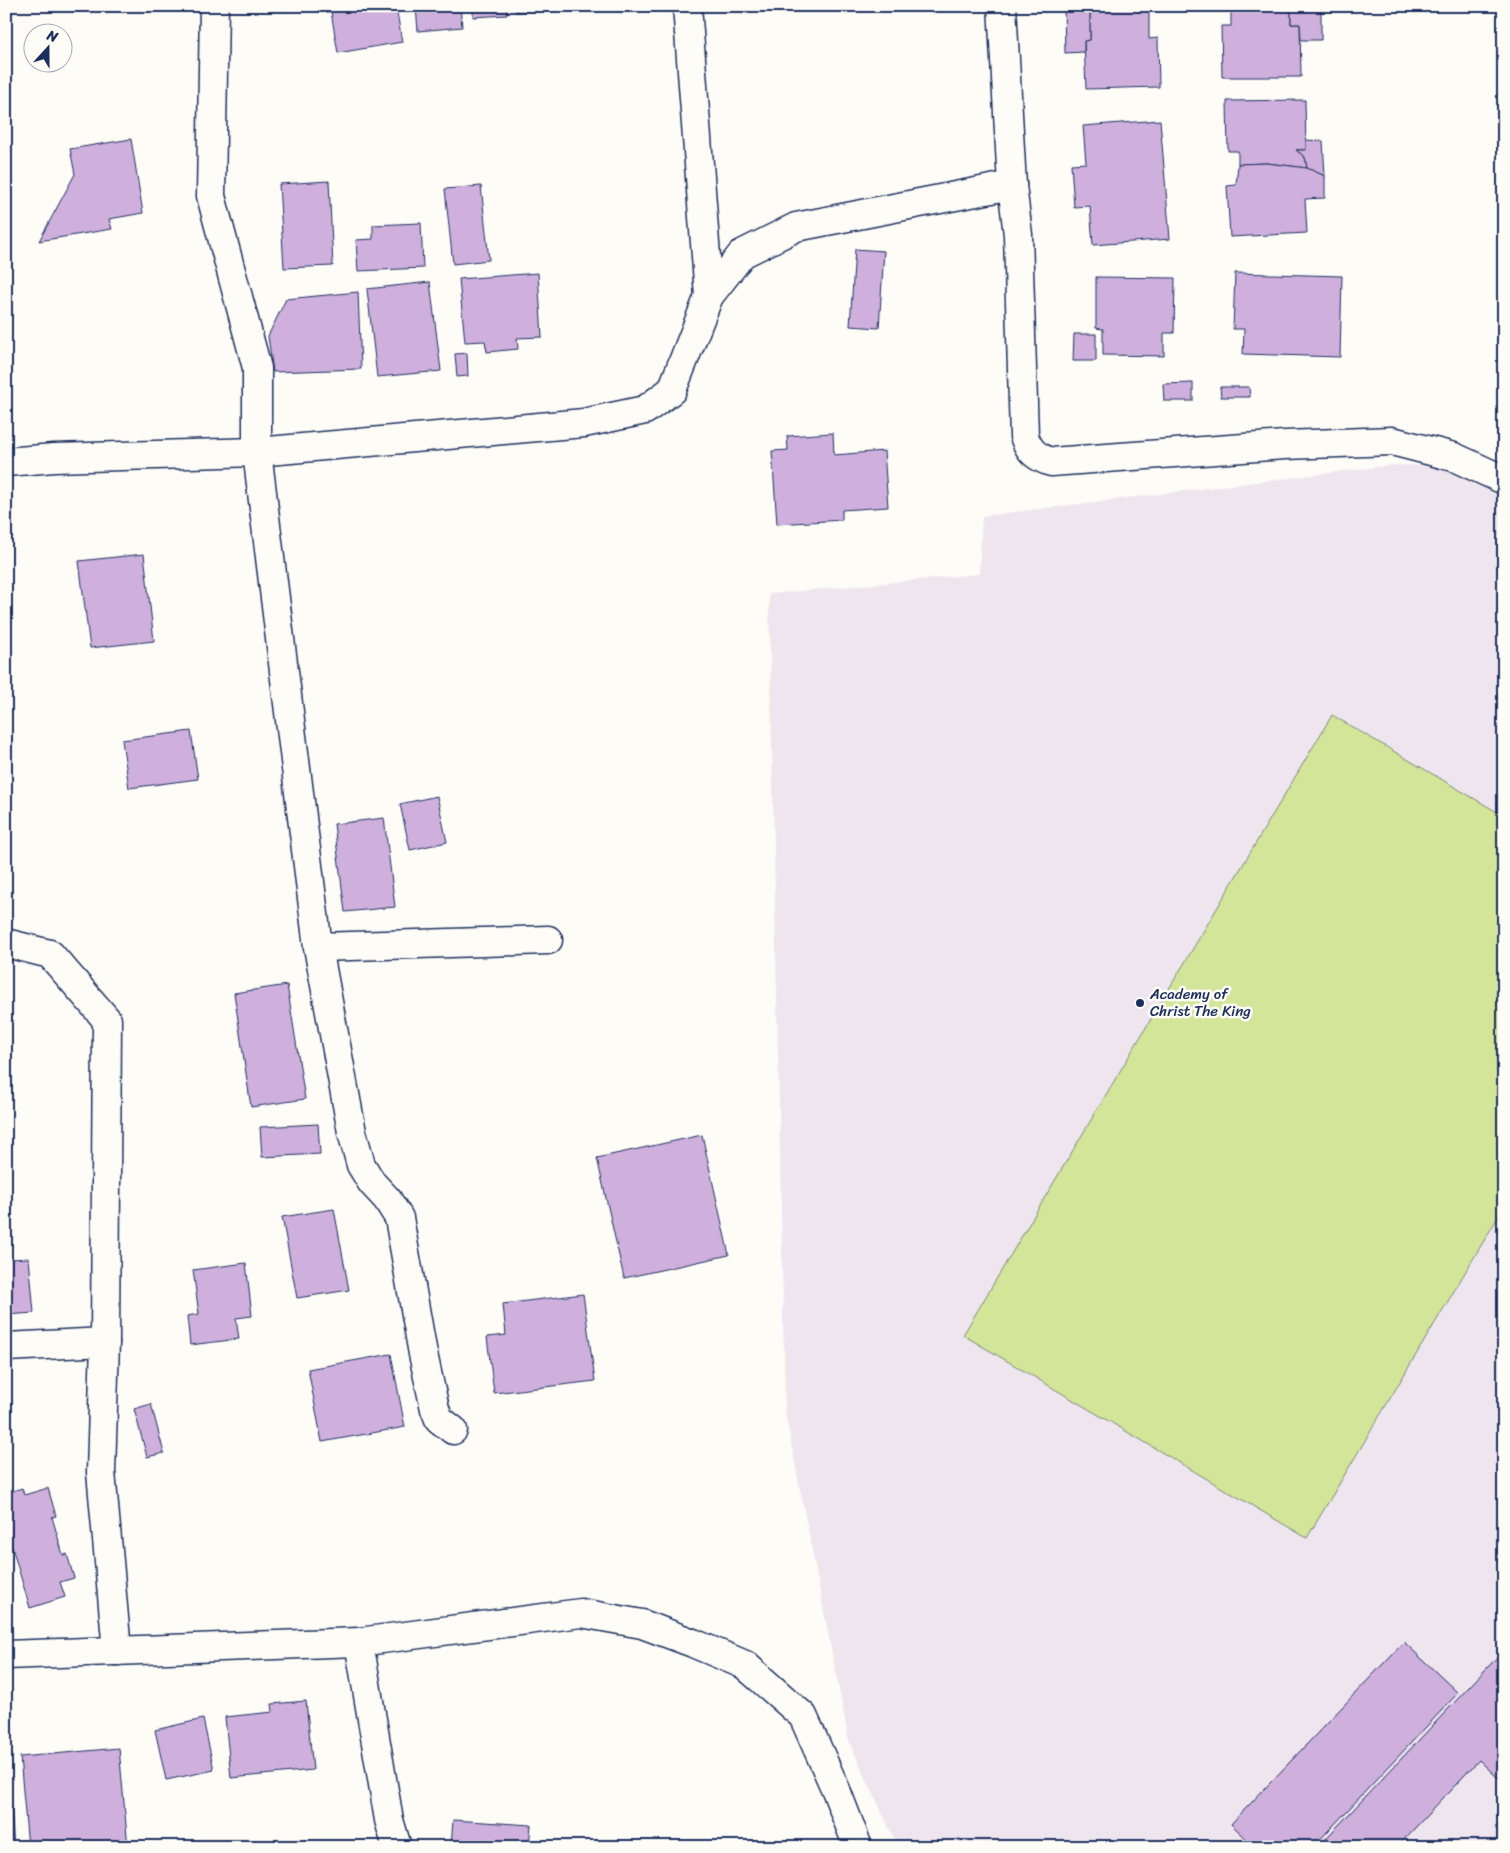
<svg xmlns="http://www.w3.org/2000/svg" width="1510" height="1853" viewBox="0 0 1510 1853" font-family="Sriracha,sans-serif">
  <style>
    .built { fill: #efe5ef }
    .green { fill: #d3e599; stroke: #778a7c }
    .building { fill: #cfb0dd; stroke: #1b2f5e }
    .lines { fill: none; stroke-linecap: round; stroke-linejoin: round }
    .minor-casing { stroke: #1b2f5e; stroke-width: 31 }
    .minor { stroke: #fdfcf7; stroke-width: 28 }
    .poi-dot { fill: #1b2f5e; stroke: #fdfcf7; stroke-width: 2 }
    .labels { text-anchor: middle; stroke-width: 5; stroke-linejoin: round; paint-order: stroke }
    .poi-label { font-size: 15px; fill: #1b2f5e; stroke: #fdfcf7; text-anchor: start }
  </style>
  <rect width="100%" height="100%" fill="#fdfcf7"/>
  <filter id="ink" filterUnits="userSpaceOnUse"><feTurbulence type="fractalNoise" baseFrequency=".02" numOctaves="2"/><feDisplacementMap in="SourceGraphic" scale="10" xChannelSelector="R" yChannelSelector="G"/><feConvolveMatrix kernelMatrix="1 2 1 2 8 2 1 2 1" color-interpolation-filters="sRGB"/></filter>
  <g filter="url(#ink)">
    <path class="built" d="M1393 465 1504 467V1847H898L849 1741 785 1412 769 594 979 574 982 516Z"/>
    <path class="green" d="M1332 715 1504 816V1207L1307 1538 963 1335Z"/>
    <g class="building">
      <path d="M330 6H396L402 42 338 53Z"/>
      <path d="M416 6H460L462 27 418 31Z"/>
      <path d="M473 6H506L507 15 473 17Z"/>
      <path d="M516 6H541V10L516 12Z"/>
      <path d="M1082 6H1162V10L1149 11V39L1158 38 1159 87 1086 89 1084 41 1090 40V12L1082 13Z"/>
      <path d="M1231 6H1291V24H1300L1301 77H1222L1221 26H1231Z"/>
      <path d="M1291 6H1321V40H1301L1300 24H1291Z"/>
      <path d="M1064 8H1082V13L1090 12V40L1084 41V52L1065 53Z"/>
      <path d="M1305 100 1306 150H1296L1305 157 1307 168 1267 163 1238 164V151H1228L1227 101Z"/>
      <path d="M1160 120 1170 239 1093 245 1090 206 1074 207 1071 164 1086 163 1083 126Z"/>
      <path d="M131 139 143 213 109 219 112 229 39 241 75 174 70 149Z"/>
      <path d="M1306 140 1323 141 1325 176 1307 168 1305 157 1296 150H1306Z"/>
      <path d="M1267 163 1307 168 1325 176V198L1305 199 1307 233 1230 237 1227 186 1236 185 1238 164Z"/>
      <path d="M329 181 333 266 284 268 279 184Z"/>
      <path d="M481 186 489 260 453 264 445 189Z"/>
      <path d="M421 223 423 268 358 271 356 240 373 239V225Z"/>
      <path d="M855 249 884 251 879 328 850 326Z"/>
      <path d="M538 273 542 337 517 338 518 349 487 352 485 341 465 342 459 279Z"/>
      <path d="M1235 273 1342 276 1340 357 1243 354 1244 329H1233Z"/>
      <path d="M1096 277 1175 278 1174 333H1164V356L1103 355V329L1096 328Z"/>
      <path d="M430 282 441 371 377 377 367 289Z"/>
      <path d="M358 292 361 369 273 372 268 336 286 299Z"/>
      <path d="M1074 334H1096V361H1073Z"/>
      <path d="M467 353 468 376 457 377 455 354Z"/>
      <path d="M1193 383V401H1164L1163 384Z"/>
      <path d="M1220 387H1249L1250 397H1221Z"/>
      <path d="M833 433 834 455 884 451 888 507 842 510V520L777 524 772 451 788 450 787 436Z"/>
      <path d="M144 554 154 641 90 648 79 561Z"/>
      <path d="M191 731 198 779 129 788 122 740Z"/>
      <path d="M437 796 447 842 410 850 400 804Z"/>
      <path d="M384 818 395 907 345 912 334 824Z"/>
      <path d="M287 985 305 1099 251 1107 234 993Z"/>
      <path d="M318 1124 320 1154 262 1157 260 1127Z"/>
      <path d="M702 1135 729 1255 624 1278 597 1158Z"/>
      <path d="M334 1209 349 1290 297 1298 282 1217Z"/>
      <path d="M8 1244 10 1259 29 1258 34 1313 6 1315V1245Z"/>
      <path d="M246 1263 252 1316 236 1318 239 1339 190 1345 187 1316 199 1314 193 1270Z"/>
      <path d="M583 1294 595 1381 494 1393 487 1337 506 1335 503 1304Z"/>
      <path d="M391 1354 405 1427 322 1442 308 1369Z"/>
      <path d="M151 1404 164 1453 147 1457 134 1409Z"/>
      <path d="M22 1488 24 1495 48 1488 56 1516 52 1517 63 1555 67 1554 74 1578 60 1582 65 1597 30 1608 6 1527V1493Z"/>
      <path d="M1404 1642 1458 1693 1313 1847H1255L1231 1824Z"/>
      <path d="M1503 1651 1504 1772 1498 1778 1479 1760 1397 1847H1318Z"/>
      <path d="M306 1701 313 1770 231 1778 225 1717 273 1712 272 1704Z"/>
      <path d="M203 1719 214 1770 166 1780 155 1730Z"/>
      <path d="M119 1748 128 1847H28L20 1757Z"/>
      <path d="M6 1807H11L14 1847H6Z"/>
      <path d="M453 1820 531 1825 529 1847H451Z"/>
    </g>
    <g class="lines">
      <g class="minor-casing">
        <g id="minor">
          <path d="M214 6 211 196 257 368V452L318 947 352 1132 361 1165 372 1183 387 1199 399 1218 423 1354 435 1409 439 1419 453 1430"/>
          <path d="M687 6 709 296"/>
          <path d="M1002 6 1012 185"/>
          <path d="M6 462 54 458 257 452 584 423 645 410 672 390 709 296 742 254 796 227 1012 185 1018 235 1024 436C1029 451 1036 457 1051 462L1285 445 1392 441 1454 457 1504 480"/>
          <path d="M6 943 50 954 107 1020 105 1342 101 1472 117 1651"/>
          <path d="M318 947 548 940"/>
          <path d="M6 1347 105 1342"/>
          <path d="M359 1642 389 1820 397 1847"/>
          <path d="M6 1655 359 1642 581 1613 642 1624 693 1643 745 1665 803 1716 836 1790 858 1847"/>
        </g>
      </g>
      <use href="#minor" class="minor"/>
    </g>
  </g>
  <circle class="poi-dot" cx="1140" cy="1003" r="5"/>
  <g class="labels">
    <g class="poi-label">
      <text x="1150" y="999">Academy of<tspan x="1150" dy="17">Christ The King</tspan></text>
    </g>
  </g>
  <rect width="1510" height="1853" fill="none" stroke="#fdfcf7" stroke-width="25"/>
  <rect x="12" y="12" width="1485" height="1828" fill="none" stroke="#1b2f5e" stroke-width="2" filter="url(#ink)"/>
  <g transform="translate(48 48) rotate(21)"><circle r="24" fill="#fdfcf7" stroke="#a3aaba"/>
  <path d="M0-4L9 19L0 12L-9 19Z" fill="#1b2f5e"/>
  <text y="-8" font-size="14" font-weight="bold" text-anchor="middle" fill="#1b2f5e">N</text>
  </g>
</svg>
